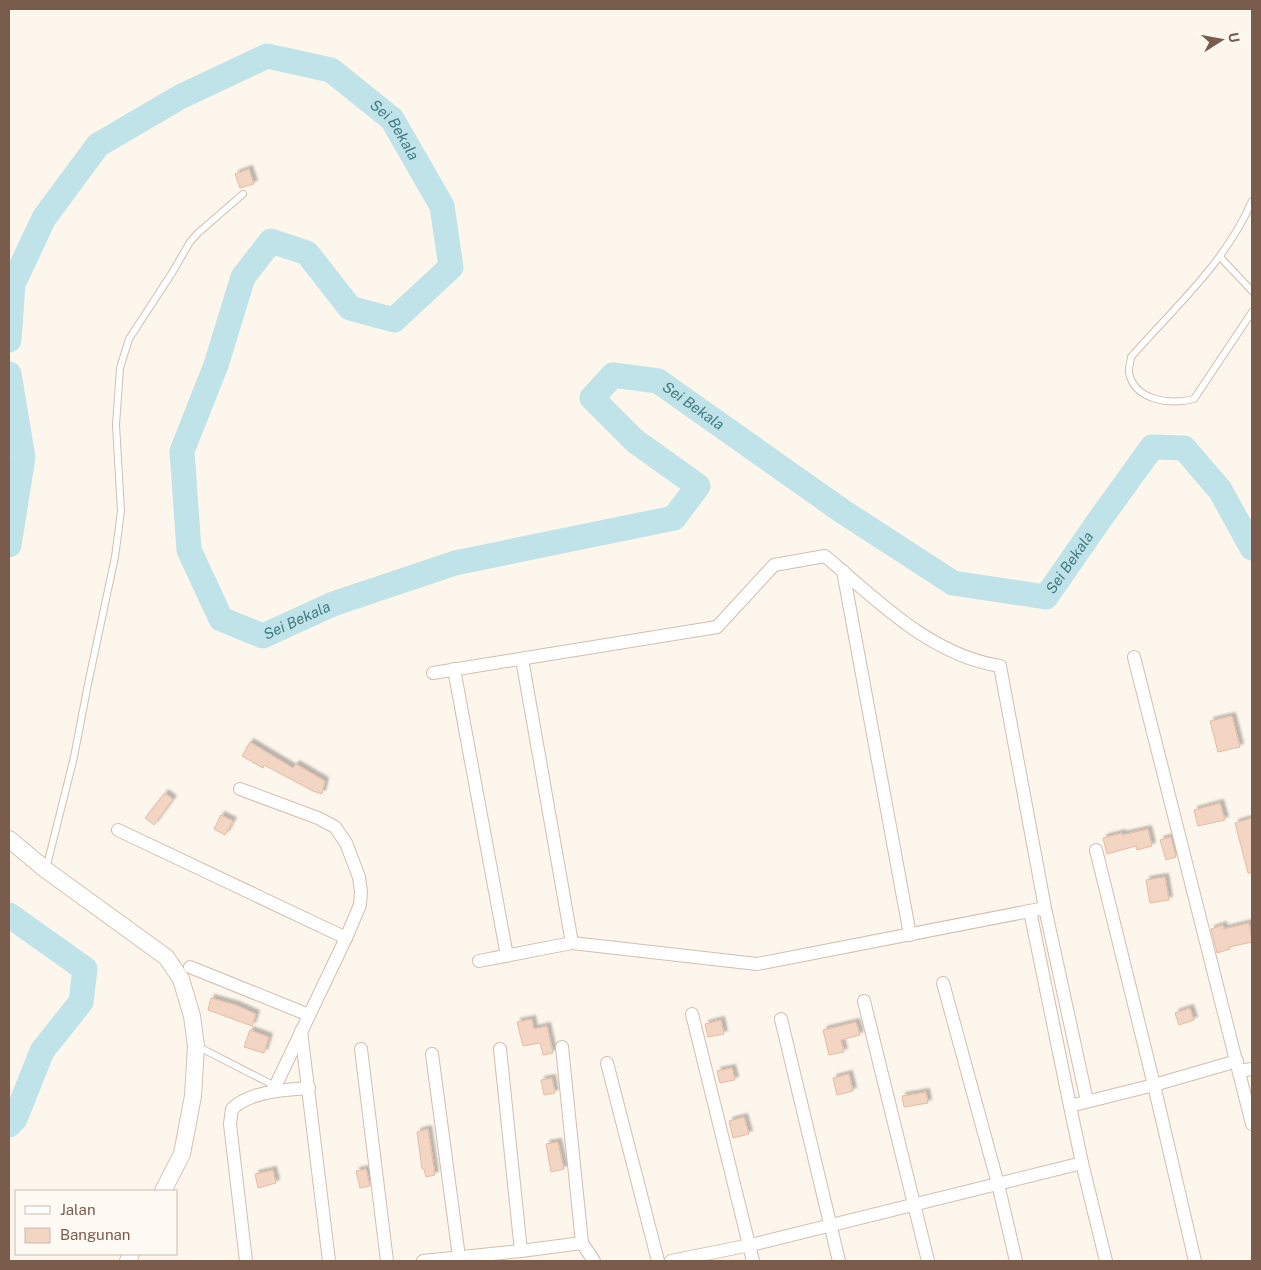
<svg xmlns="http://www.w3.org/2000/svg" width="1261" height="1270" viewBox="0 0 1261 1270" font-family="'Public Sans',sans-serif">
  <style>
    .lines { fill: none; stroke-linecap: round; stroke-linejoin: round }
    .river { stroke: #bfe3e8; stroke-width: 25 }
    .building { fill: #f3d5c3; stroke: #e6bba3; filter: url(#shadow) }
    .lane-casing { stroke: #d1beb0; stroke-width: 8 }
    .street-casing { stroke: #d1beb0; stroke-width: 14 }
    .secondary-casing { stroke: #d6c0b0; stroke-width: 18 }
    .lane { stroke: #fff; stroke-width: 6 }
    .street { stroke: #fff; stroke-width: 12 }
    .secondary { stroke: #fff; stroke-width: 16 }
    .labels { text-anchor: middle; stroke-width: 4; stroke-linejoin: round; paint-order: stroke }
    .water-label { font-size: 15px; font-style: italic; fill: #437c86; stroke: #fffaf3 }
  </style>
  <defs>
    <filter id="shadow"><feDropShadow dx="3.5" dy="-3.5" stdDeviation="1" flood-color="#0004"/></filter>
  </defs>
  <rect width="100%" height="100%" fill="#fdf6ec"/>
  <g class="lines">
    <g class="river">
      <path id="s1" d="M9 340 13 284 44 218 98 145 180 97 267 56 331 70 392 119 442 206 451 267 394 320 350 308 307 253 271 241 243 277 216 365 182 451 189 550 221 619 263 636 333 604 455 563 674 518 698 486 635 441 592 398 613 375 658 381 842 511 953 583 1046 597 1098 522 1152 447 1184 448 1220 490 1252 548"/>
      <path d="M9 374 23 457 9 545"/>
      <path d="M9 915 85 969 81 1002 42 1051 15 1119 9 1125"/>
    </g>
  </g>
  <g class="building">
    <path d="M249 169 254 184 240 188 235 174Z"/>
    <path d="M1232 716 1240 747 1218 752 1210 721Z"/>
    <path d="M250 742 293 768 296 764 325 781 322 794 313 791 264 765 263 768 242 756Z"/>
    <path d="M165 793 173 799 154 825 145 818Z"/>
    <path d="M1220 803 1225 820 1198 826 1194 810Z"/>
    <path d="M221 815 233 821 225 835 214 829Z"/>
    <path d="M1252 818V873H1248L1235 823Z"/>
    <path d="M1148 829 1152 846 1137 850 1136 846 1107 854 1103 838 1122 833V835Z"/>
    <path d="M1171 837 1176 857 1166 860 1160 840Z"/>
    <path d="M1165 877 1169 900 1150 903 1146 880Z"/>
    <path d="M1249 923 1252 942 1229 947 1230 949 1217 953 1211 929 1223 925 1224 929Z"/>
    <path d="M211 998 236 1005 256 1014 252 1026 208 1010Z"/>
    <path d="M1190 1008 1194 1020 1179 1025 1175 1013Z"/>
    <path d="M532 1019 534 1029 547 1026 553 1053 543 1055 540 1043 523 1046 517 1022Z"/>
    <path d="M721 1020 724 1034 708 1037 705 1024Z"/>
    <path d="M856 1022 860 1035 841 1040 844 1052 829 1055 823 1030Z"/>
    <path d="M250 1030 269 1037 264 1053 244 1047Z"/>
    <path d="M732 1068 735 1080 720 1083 717 1071Z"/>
    <path d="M849 1074 853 1091 837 1095 833 1078Z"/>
    <path d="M552 1078 555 1093 544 1095 541 1080Z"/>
    <path d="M926 1092 928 1103 904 1107 902 1096Z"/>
    <path d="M744 1117 749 1134 733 1138 729 1121Z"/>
    <path d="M428 1129 435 1175 426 1177 424 1169H422L417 1132Z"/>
    <path d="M558 1142 564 1169 551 1172 546 1144Z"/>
    <path d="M366 1169 370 1186 360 1188 356 1171Z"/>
    <path d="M273 1170 276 1183 258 1188 255 1174Z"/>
  </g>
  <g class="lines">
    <g class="lane-casing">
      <g id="lane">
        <path d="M1252 201C1226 262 1174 308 1131 357 1131 362 1128 368 1129 373 1135 401 1171 405 1194 399L1252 312"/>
        <path d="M1220 257 1252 291"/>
        <path d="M46 869 74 757 88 684 115 557 121 511 116 425 120 368 129 339 172 273 190 242 198 233 243 194"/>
        <path d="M197 1046 275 1086"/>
      </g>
    </g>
    <g class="street-casing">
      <g id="street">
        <path d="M843 571 910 935"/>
        <path d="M1134 657 1252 1124"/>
        <path d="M522 659 572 943"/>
        <path d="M454 669 507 956"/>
        <path d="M433 673 717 627 774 565 825 556C877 600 930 655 1000 666L1045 908 1087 1101"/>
        <path d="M240 789 318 818 335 827 346 843 359 877 361 892 360 905 346 938 273 1091"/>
        <path d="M118 830 346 938"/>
        <path d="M1096 850 1154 1085 1195 1261"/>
        <path d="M1030 911 1070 1106"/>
        <path d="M479 961 572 943 757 964 1045 908"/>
        <path d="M190 967 309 1015"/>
        <path d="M943 983 998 1184 1016 1261"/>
        <path d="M864 1001 928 1261"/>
        <path d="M692 1014 753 1261"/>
        <path d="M781 1019 839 1261"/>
        <path d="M301 1031 329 1261"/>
        <path d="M562 1047 582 1243"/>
        <path d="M361 1049 387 1261"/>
        <path d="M500 1049 521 1251"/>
        <path d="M432 1054 459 1257"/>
        <path d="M607 1063 658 1261"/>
        <path d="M1239 1071 1252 1069"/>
        <path d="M246 1261 230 1124 232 1109C250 1091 285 1090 309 1088"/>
        <path d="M423 1261 521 1251 582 1243 594 1261"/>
        <path d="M671 1261 755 1244 1082 1163"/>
        <path d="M1106 1261 1082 1163 1070 1106 1154 1085 1237 1061"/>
      </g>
    </g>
    <g class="secondary-casing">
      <g id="secondary">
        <path d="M9 839 46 870 166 957 181 979 192 1016 196 1046 193 1096 182 1154 163 1191"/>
        <path d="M128 1261 131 1254"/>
      </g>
    </g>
    <use href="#lane" class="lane"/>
    <use href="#street" class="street"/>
    <use href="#secondary" class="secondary"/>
  </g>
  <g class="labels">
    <g class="water-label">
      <text dy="5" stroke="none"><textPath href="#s1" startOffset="565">Sei Bekala</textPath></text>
      <text dy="5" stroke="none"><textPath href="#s1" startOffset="2126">Sei Bekala</textPath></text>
      <text dy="5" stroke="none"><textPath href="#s1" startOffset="2576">Sei Bekala</textPath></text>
      <text dy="5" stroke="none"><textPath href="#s1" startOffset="1436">Sei Bekala</textPath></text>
    </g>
  </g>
  <rect width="1261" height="1270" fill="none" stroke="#7a5c4d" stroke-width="20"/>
  <rect x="15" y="1190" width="162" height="65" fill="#fffaf3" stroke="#cabbb1"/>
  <rect x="25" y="1206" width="25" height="8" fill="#ffffff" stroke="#cabbb1"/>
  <text x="60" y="1215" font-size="15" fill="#7a5c4d">Jalan</text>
  <rect x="25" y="1228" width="25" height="15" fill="#f3d5c3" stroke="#cabbb1"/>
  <text x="60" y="1240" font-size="15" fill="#7a5c4d">Bangunan</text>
  <g transform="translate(1221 40) rotate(79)" stroke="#fffaf3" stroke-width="4" paint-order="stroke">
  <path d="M0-4L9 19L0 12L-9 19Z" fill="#7a5c4d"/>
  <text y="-8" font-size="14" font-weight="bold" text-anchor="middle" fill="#7a5c4d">U</text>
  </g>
</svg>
